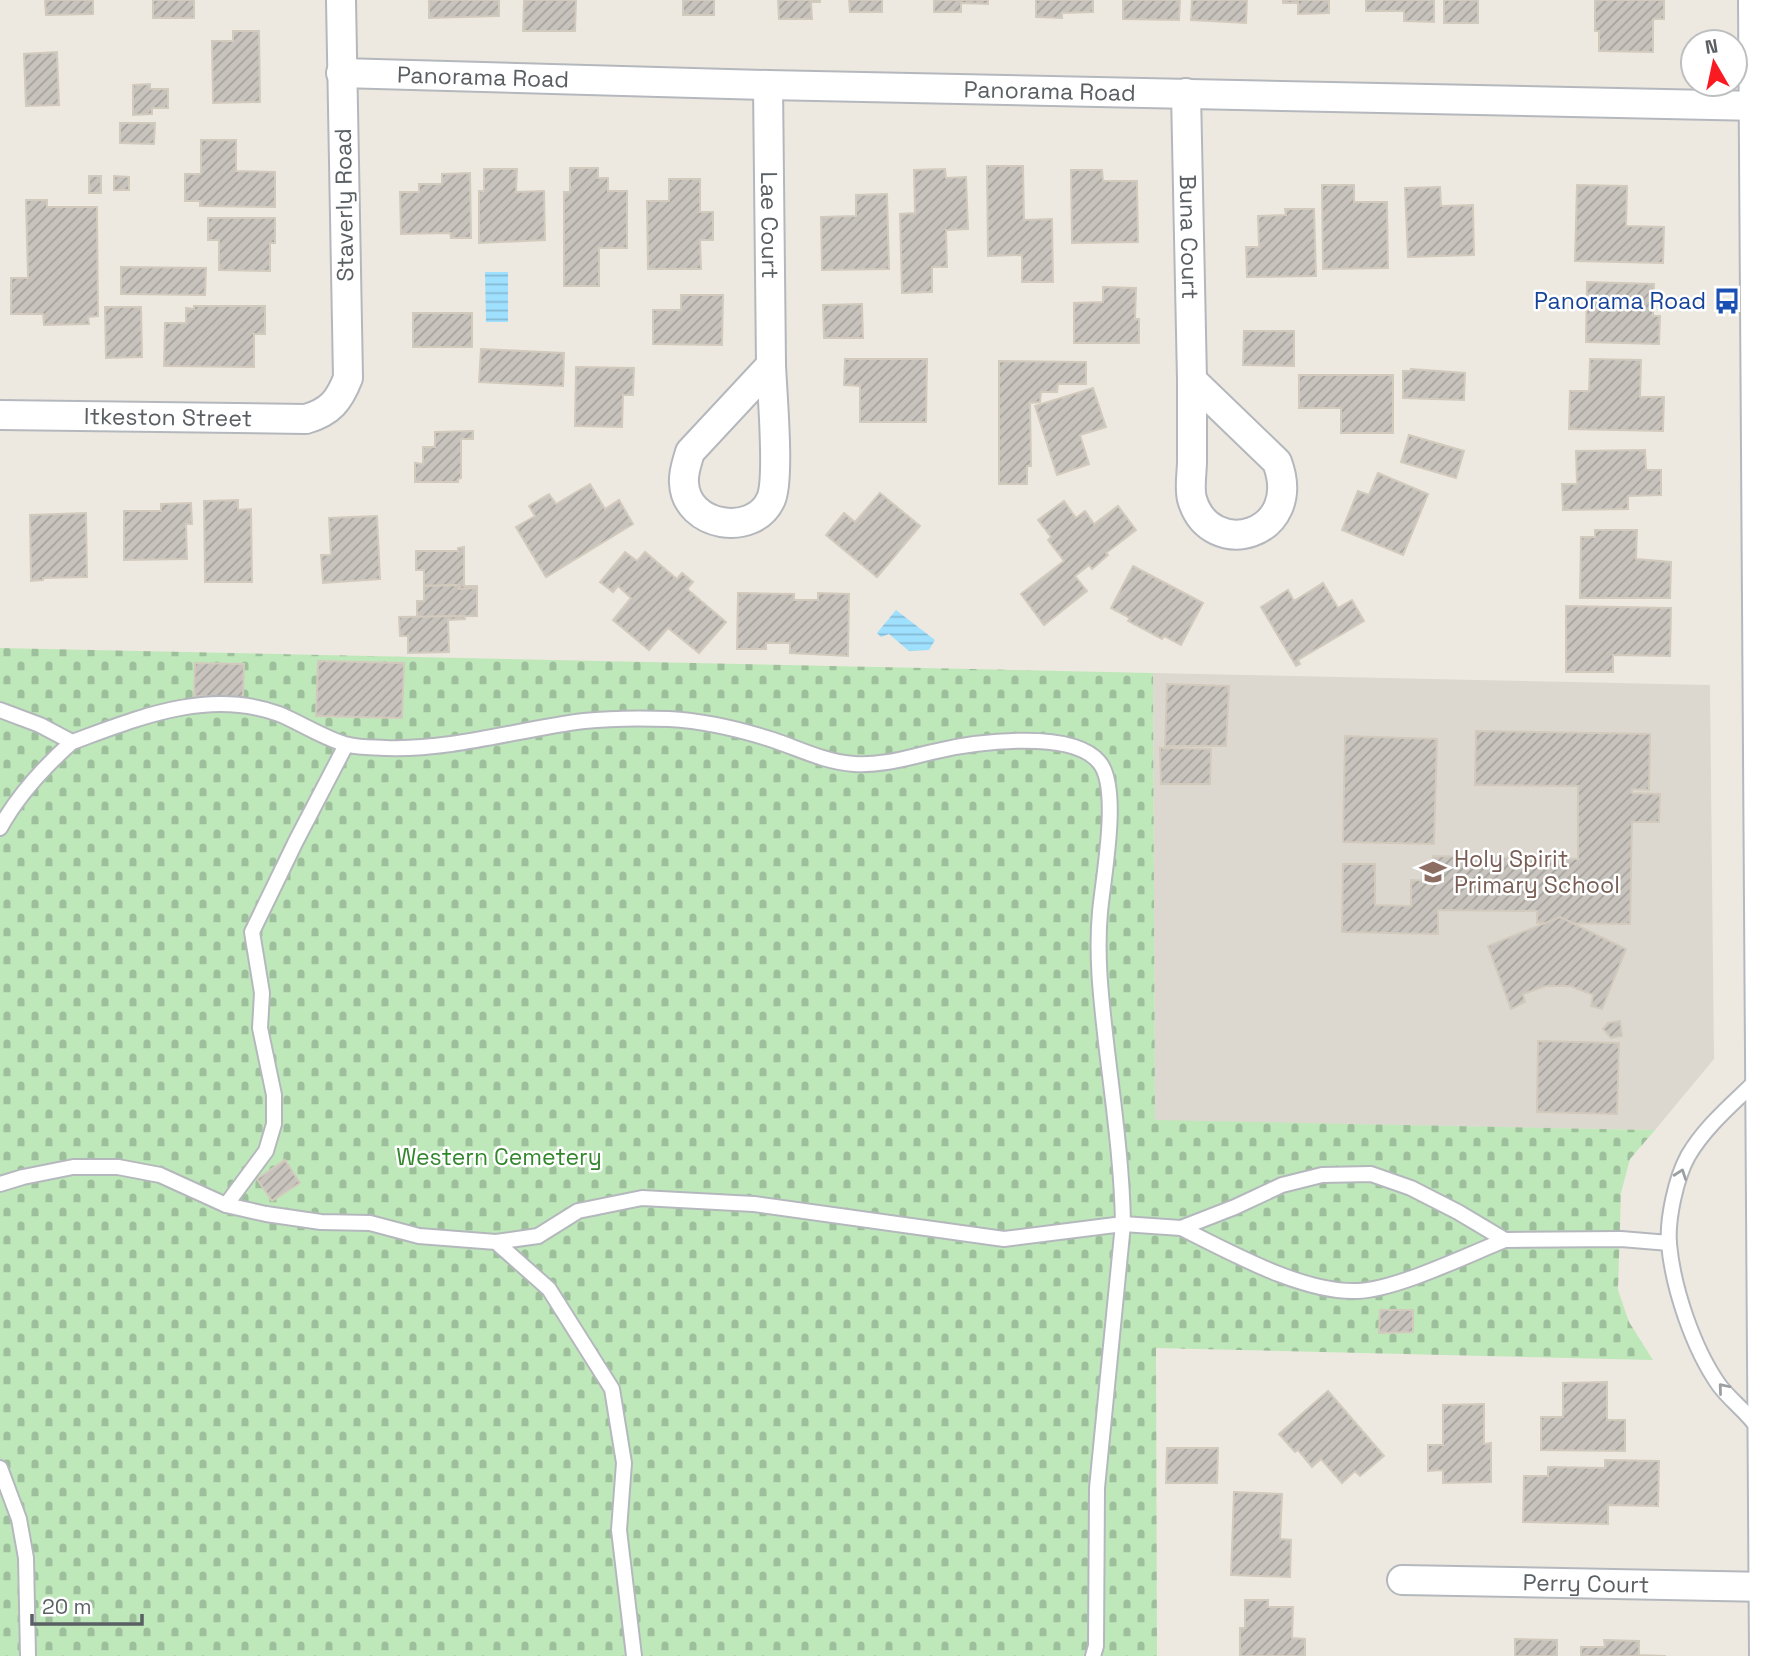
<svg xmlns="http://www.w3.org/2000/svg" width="1777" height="1656" viewBox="0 0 1777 1656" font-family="'Space Grotesk',sans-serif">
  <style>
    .education { fill: #ddd8cf }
    .cemetery { fill: url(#cemetery-stones) }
    .water { fill: url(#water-rules) }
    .building { fill: url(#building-hatch); stroke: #d3cabe; stroke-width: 2 }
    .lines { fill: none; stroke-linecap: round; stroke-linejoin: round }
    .lane-casing { stroke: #b4b8bd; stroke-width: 18 }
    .street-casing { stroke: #b4b8bd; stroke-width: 32 }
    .secondary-casing { stroke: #b4b9bf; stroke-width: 42 }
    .lane { stroke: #fff; stroke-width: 14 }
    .street { stroke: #fff; stroke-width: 28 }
    .secondary { stroke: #fff; stroke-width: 38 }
    .oneway { stroke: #9b9fa1 }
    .labels { text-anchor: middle; stroke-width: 5; stroke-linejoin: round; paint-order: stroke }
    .street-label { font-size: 23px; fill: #595f63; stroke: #fff }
    .transit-label { font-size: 23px; fill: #164399; stroke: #fff; text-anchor: end }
    .education-label { font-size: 23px; fill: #785e54; stroke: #fff; text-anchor: start }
    .park-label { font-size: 23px; fill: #32872d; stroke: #fff }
  </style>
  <defs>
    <pattern id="cemetery-stones" width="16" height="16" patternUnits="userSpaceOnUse" patternTransform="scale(1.75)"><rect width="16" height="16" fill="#bfe8ba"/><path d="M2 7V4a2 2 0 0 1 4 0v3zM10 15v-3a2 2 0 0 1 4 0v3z" fill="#9ebf9b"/></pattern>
    <pattern id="water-rules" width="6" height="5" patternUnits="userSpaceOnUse" patternTransform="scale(1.75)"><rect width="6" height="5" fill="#9fe0ff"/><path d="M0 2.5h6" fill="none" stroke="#85b9d2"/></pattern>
    <pattern id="building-hatch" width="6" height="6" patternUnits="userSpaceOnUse" patternTransform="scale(1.75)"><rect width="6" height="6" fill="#c8c4bd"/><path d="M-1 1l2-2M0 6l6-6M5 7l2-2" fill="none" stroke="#a5a29d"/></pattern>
  </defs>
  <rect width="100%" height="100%" fill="#eee9e0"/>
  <path class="education" d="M1153 673 1710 685 1714 1059 1655 1130 1155 1121Z"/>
  <path class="cemetery" d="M0 648 1153 673 1155 1120 1655 1130 1630 1159 1621 1193 1618 1290 1629 1322 1653 1360 1156 1348 1157 1656H0Z"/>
  <g class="water">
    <path d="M485 272H508V322H486Z"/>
    <path d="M896 610 935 640 929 650 909 651 889 634 881 637 877 633Z"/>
  </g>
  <g class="building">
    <path d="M45 0H93V14L46 15Z"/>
    <rect x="153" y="0" width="41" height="18"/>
    <path d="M429 0H499V16L429 18Z"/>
    <path d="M524 0H576L575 31H523Z"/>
    <rect x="683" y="0" width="31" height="15"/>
    <path d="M778 0H820V2H811L812 19H779Z"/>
    <path d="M849 0H882V12H850Z"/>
    <path d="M934 0H988V4L961 3V12H934Z"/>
    <path d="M1036 0H1093V12L1062 13V18L1036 17Z"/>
    <path d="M1123 0H1180L1179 20 1123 19Z"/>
    <path d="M1192 0H1247L1246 23 1191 20Z"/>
    <path d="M1283 0H1329V13L1298 14V3H1283Z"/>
    <path d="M1366 0H1434V22L1404 21V11H1366Z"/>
    <rect x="1444" y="0" width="34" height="23"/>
    <path d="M1595 0H1664V19H1653V52L1599 51V31H1595Z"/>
    <path d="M233 31H259L260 102 213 103 212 41H233Z"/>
    <path d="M57 52 59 105 26 106 24 54Z"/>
    <path d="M150 84V89H168V108H152V114L133 115V85Z"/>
    <path d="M120 123H155L154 144 120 143Z"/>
    <path d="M201 140H236V171L275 172V207L200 206V201H185V174H201Z"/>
    <path d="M987 166H1023L1024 220 1052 219 1053 282H1022V255L988 256Z"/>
    <path d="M570 168H598V178H608V191H627V248H599V286H564V192H570Z"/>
    <path d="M484 169H517L516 192 544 191 545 240 479 243V191H484Z"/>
    <path d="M945 169 946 178 966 177 968 229 946 230 947 267H932V292L902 293 900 214 915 213 914 170Z"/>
    <path d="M1071 170H1102L1103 181H1137L1138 242 1072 243Z"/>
    <path d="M470 173 471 238H451L450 233 401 234 400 192H419V184H442V174Z"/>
    <rect x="89" y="176" width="12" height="17"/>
    <path d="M114 176 129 177V190H114Z"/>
    <path d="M669 179H700V212H713V240H700L701 269H648L647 201H669Z"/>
    <path d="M1322 185H1354V202H1387L1388 268 1323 269Z"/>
    <path d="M1577 185 1627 186 1626 226 1664 227 1663 263 1575 261Z"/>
    <path d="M1440 187 1441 206 1473 205 1474 255 1408 257 1405 188Z"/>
    <path d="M887 194 889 269 822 270 821 217 856 216V195Z"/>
    <path d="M26 200H47V207H97L98 316 88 317 89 324 44 325 43 314H11V278H28Z"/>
    <path d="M1285 209H1314L1316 276 1247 277 1246 247H1259L1258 216 1286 215Z"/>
    <path d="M208 218H275V243H270V271L219 270V240H208Z"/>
    <path d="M121 267 206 268 205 295 121 294Z"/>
    <path d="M1587 282 1654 284 1653 316H1660L1659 344 1586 342Z"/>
    <path d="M1103 287 1136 288 1135 319H1139V343H1074V303L1103 302Z"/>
    <path d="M681 295H723L722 345 653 344V310H681Z"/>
    <path d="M862 304 863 338H824L823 305Z"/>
    <path d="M194 306H265V334H254V367L164 366 165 323H186V308L194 309Z"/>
    <path d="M105 307H141L142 357 106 358Z"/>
    <rect x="413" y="313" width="59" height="34"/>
    <path d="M1244 331H1294V366L1243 365Z"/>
    <path d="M481 349 564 353 563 386 479 382Z"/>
    <path d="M845 359H927L926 422H860V386L844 385Z"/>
    <path d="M1590 359 1641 360 1640 397H1664L1663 431 1569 429 1570 391H1589Z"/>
    <path d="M999 361 1086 362V384H1058L1057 392H1041L1040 402 1030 403 1031 466H1027V484H999Z"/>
    <path d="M576 367 634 368 633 395H623L622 427 575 426Z"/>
    <path d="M1411 369 1465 373 1464 400 1403 398V371H1411Z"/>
    <path d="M1299 375H1393V433H1341V408H1299Z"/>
    <path d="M1093 388 1106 427 1080 435 1089 464 1057 475 1035 406Z"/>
    <path d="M473 431V439H461V478L458 479V482H415V463L423 464V447H435V432Z"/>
    <path d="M1409 435 1464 451 1456 478 1401 462Z"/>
    <path d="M1645 450 1646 470H1661V495L1628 496V509L1563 510 1562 484H1577L1576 451Z"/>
    <path d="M1378 473 1428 494 1403 555 1342 530 1358 491 1369 495Z"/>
    <path d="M590 484 605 509 619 500 633 524 546 577 516 527 535 516 529 506 549 494 556 504Z"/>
    <path d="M880 493 920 526 877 577 826 535 844 513 855 522Z"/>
    <path d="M238 500V510L251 509 252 582H205L204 501Z"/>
    <path d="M1064 501 1076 518 1085 511 1094 524 1118 506 1136 530 1106 553 1108 555 1092 569 1089 565 1075 576 1087 591 1044 625 1021 594 1064 561 1048 540 1051 537 1038 520Z"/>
    <path d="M191 503 192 524H186L187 559 124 560V511H161V504Z"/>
    <path d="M86 513 87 577 43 578V580L31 581 30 515Z"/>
    <path d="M377 516 380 579 323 583 321 555H331L329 518Z"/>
    <path d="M1595 530H1637L1636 559 1671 562 1670 598H1580L1581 537H1595Z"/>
    <path d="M464 547V586H477V588L459 589V585L424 586V570H416V551H458V548Z"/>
    <path d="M625 552 637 561 645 552 677 579 682 573 693 582 687 589 726 622 699 653 668 628 649 650 613 620 631 598 618 586 613 592 600 582Z"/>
    <path d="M1133 566 1203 603 1181 645 1164 636 1162 639 1128 621 1130 618 1111 608Z"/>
    <path d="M1323 583 1338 608 1352 600 1364 621 1298 660 1300 664 1296 666 1261 607 1288 590 1294 601Z"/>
    <path d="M459 585V589L477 588V616L417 617V601H424V586Z"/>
    <path d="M738 593 794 594V600H818V593L849 594 848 656 790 653V643H766V649H737Z"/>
    <path d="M1566 606 1671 608 1670 656 1613 655V672H1566Z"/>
    <path d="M464 616 465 619 448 620 449 652 408 653V636H400L399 617Z"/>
    <path d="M318 661 404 663 402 718 316 716Z"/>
    <path d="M195 663 244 664 243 697 194 696Z"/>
    <path d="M1167 684 1229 686 1226 746H1165Z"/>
    <path d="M1476 731 1650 734 1649 790 1632 789V793L1660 794 1659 822H1632L1630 924 1537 923V911L1438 910V934L1342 932 1343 864H1375V905L1411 906V880L1433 881V856L1578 859V786L1475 785Z"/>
    <path d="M1345 736 1437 739 1434 844 1343 842Z"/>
    <path d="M1160 748 1211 749 1210 784H1161Z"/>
    <path d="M1560 917 1626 949 1602 1009 1591 1006 1593 995 1570 986H1546L1523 994 1525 1002 1511 1009 1488 946Z"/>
    <path d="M1620 1021 1622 1036 1611 1038 1603 1029 1608 1023Z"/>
    <path d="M1538 1041 1619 1043 1617 1114 1537 1112Z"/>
    <path d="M285 1160 300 1183 272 1201 257 1179Z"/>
    <path d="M1380 1310H1413V1332L1379 1333Z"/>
    <path d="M1607 1382V1420H1625V1451L1541 1450V1417H1563V1383Z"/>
    <path d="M1328 1391 1384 1456 1360 1476 1355 1471 1342 1483 1321 1459 1312 1467 1298 1450 1295 1452 1279 1434Z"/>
    <path d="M1484 1404V1444L1491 1443V1482L1443 1483V1470L1428 1471V1445H1443V1405Z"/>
    <path d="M1167 1448H1218L1217 1483H1166Z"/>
    <path d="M1605 1460 1659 1461 1658 1506 1608 1505V1524L1523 1522 1524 1476H1548V1467L1605 1468Z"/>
    <path d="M1234 1492 1282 1494 1280 1539 1291 1540 1290 1577 1231 1575Z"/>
    <path d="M1245 1600H1268V1607H1293L1292 1638 1305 1639V1656H1240V1628H1245Z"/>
    <path d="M1515 1639 1557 1640V1656H1515Z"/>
    <path d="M1604 1640 1639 1641V1655L1666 1656H1581V1647H1605Z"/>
  </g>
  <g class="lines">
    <g class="lane-casing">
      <g id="lane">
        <path d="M0 710 40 725 72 742C138 718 208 688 279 714 299 722 331 742 349 745 361 748 375 747 387 748 454 750 519 729 584 721 612 718 641 718 669 719 704 721 739 729 773 740 800 749 825 762 854 764 883 766 909 757 937 751 975 742 1072 729 1099 762 1121 787 1103 878 1100 912 1096 956 1101 998 1106 1042 1113 1102 1122 1163 1123 1224L1097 1488 1096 1646 1093 1656"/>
        <path d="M0 828C18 795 44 767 72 742"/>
        <path d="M0 1184 23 1177 73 1167H118L160 1175 226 1205 266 1214 321 1222 370 1223 419 1236 496 1242 549 1289 612 1389 624 1463 619 1530 634 1656"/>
        <path d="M226 1205 266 1151 274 1124V1095L260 1028 262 993 252 932 296 841 346 745"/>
        <path d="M1181 1228C1230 1252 1302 1293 1357 1291 1396 1290 1467 1255 1505 1240"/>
        <path d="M496 1242 538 1236 578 1211 642 1198 754 1204 1004 1239 1123 1224 1181 1228 1235 1207 1282 1185 1322 1175 1371 1174 1411 1188 1458 1212 1505 1240 1621 1239 1669 1243"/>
        <path d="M1758 1428C1747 1412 1730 1400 1719 1385 1693 1348 1673 1288 1669 1244 1667 1219 1676 1178 1688 1156 1706 1125 1735 1102 1760 1077"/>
        <path d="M0 1468 19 1519 26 1558 28 1656"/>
      </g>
    </g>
    <g class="street-casing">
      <g id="street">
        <path id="s1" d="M341 73 768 85 1759 106"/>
        <path id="s2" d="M768 85 771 365"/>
        <path id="s3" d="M1186 93 1192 380"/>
        <path d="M771 365C772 392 780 478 771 499 754 538 686 527 684 483 683 472 687 463 690 452Z"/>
        <path d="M1192 380 1277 462C1305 536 1210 562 1192 499 1189 488 1192 473 1192 461 1192 434 1192 407 1192 380Z"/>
        <path id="s4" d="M0 415 306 419C330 412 339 401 348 378L341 0"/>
        <path id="s5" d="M1402 1580 1768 1587"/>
      </g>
    </g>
    <g class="secondary-casing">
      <path id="secondary" d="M1758 0 1769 1656"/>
    </g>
    <use href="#lane" class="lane"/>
    <use href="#street" class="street"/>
    <use href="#secondary" class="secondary"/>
  </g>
  <defs><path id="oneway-chevron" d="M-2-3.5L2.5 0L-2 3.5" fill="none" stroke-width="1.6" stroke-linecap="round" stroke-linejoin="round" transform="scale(1.75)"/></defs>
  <g class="oneway">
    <use href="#oneway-chevron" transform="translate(1681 1174) rotate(-70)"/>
    <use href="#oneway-chevron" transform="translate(1723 1388) rotate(-130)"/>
  </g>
  <defs>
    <g id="bus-bare" transform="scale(2.1)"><path d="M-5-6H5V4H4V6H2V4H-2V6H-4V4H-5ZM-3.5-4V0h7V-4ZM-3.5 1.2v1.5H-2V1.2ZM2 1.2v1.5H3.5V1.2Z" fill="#1a4fb4" stroke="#fff" stroke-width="2.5" paint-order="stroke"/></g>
    <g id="school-bare" transform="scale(2.1)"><path d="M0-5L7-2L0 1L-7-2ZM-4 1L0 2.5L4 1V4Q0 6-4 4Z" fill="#8d6e63" stroke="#fff" stroke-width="2.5" paint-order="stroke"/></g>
  </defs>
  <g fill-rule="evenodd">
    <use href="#bus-bare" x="1727" y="301"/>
    <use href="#school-bare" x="1433" y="872"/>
  </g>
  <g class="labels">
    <g class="street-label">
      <text dy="8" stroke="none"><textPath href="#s1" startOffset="142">Panorama Road</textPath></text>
      <text dy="8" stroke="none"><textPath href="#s1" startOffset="709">Panorama Road</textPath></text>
      <text transform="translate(344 205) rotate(-91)" y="8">Staverly Road</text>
      <text dy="8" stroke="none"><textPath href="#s2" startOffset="140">Lae Court</textPath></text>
      <text dy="8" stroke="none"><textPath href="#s3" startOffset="144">Buna Court</textPath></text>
      <text dy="8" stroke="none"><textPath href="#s4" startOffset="168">Itkeston Street</textPath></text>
      <text dy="8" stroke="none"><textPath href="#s5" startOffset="184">Perry Court</textPath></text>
    </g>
    <g class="transit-label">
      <text x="1706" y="309">Panorama Road</text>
    </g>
    <g class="education-label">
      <text x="1454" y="867">Holy Spirit<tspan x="1454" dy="26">Primary School</tspan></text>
    </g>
    <g class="park-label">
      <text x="499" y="1165">Western Cemetery</text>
    </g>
  </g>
  <g transform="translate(1714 63) rotate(351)"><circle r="33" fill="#ffffff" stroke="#bdbfc1" stroke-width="2"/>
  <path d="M0-5L12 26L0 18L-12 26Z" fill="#fa1a21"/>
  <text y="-10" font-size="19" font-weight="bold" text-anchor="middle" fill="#595f63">N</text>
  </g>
  <path d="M32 1614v10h110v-10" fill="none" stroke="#595f63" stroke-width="3.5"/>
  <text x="42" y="1614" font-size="21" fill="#595f63" stroke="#ffffff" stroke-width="5" paint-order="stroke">20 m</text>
</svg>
